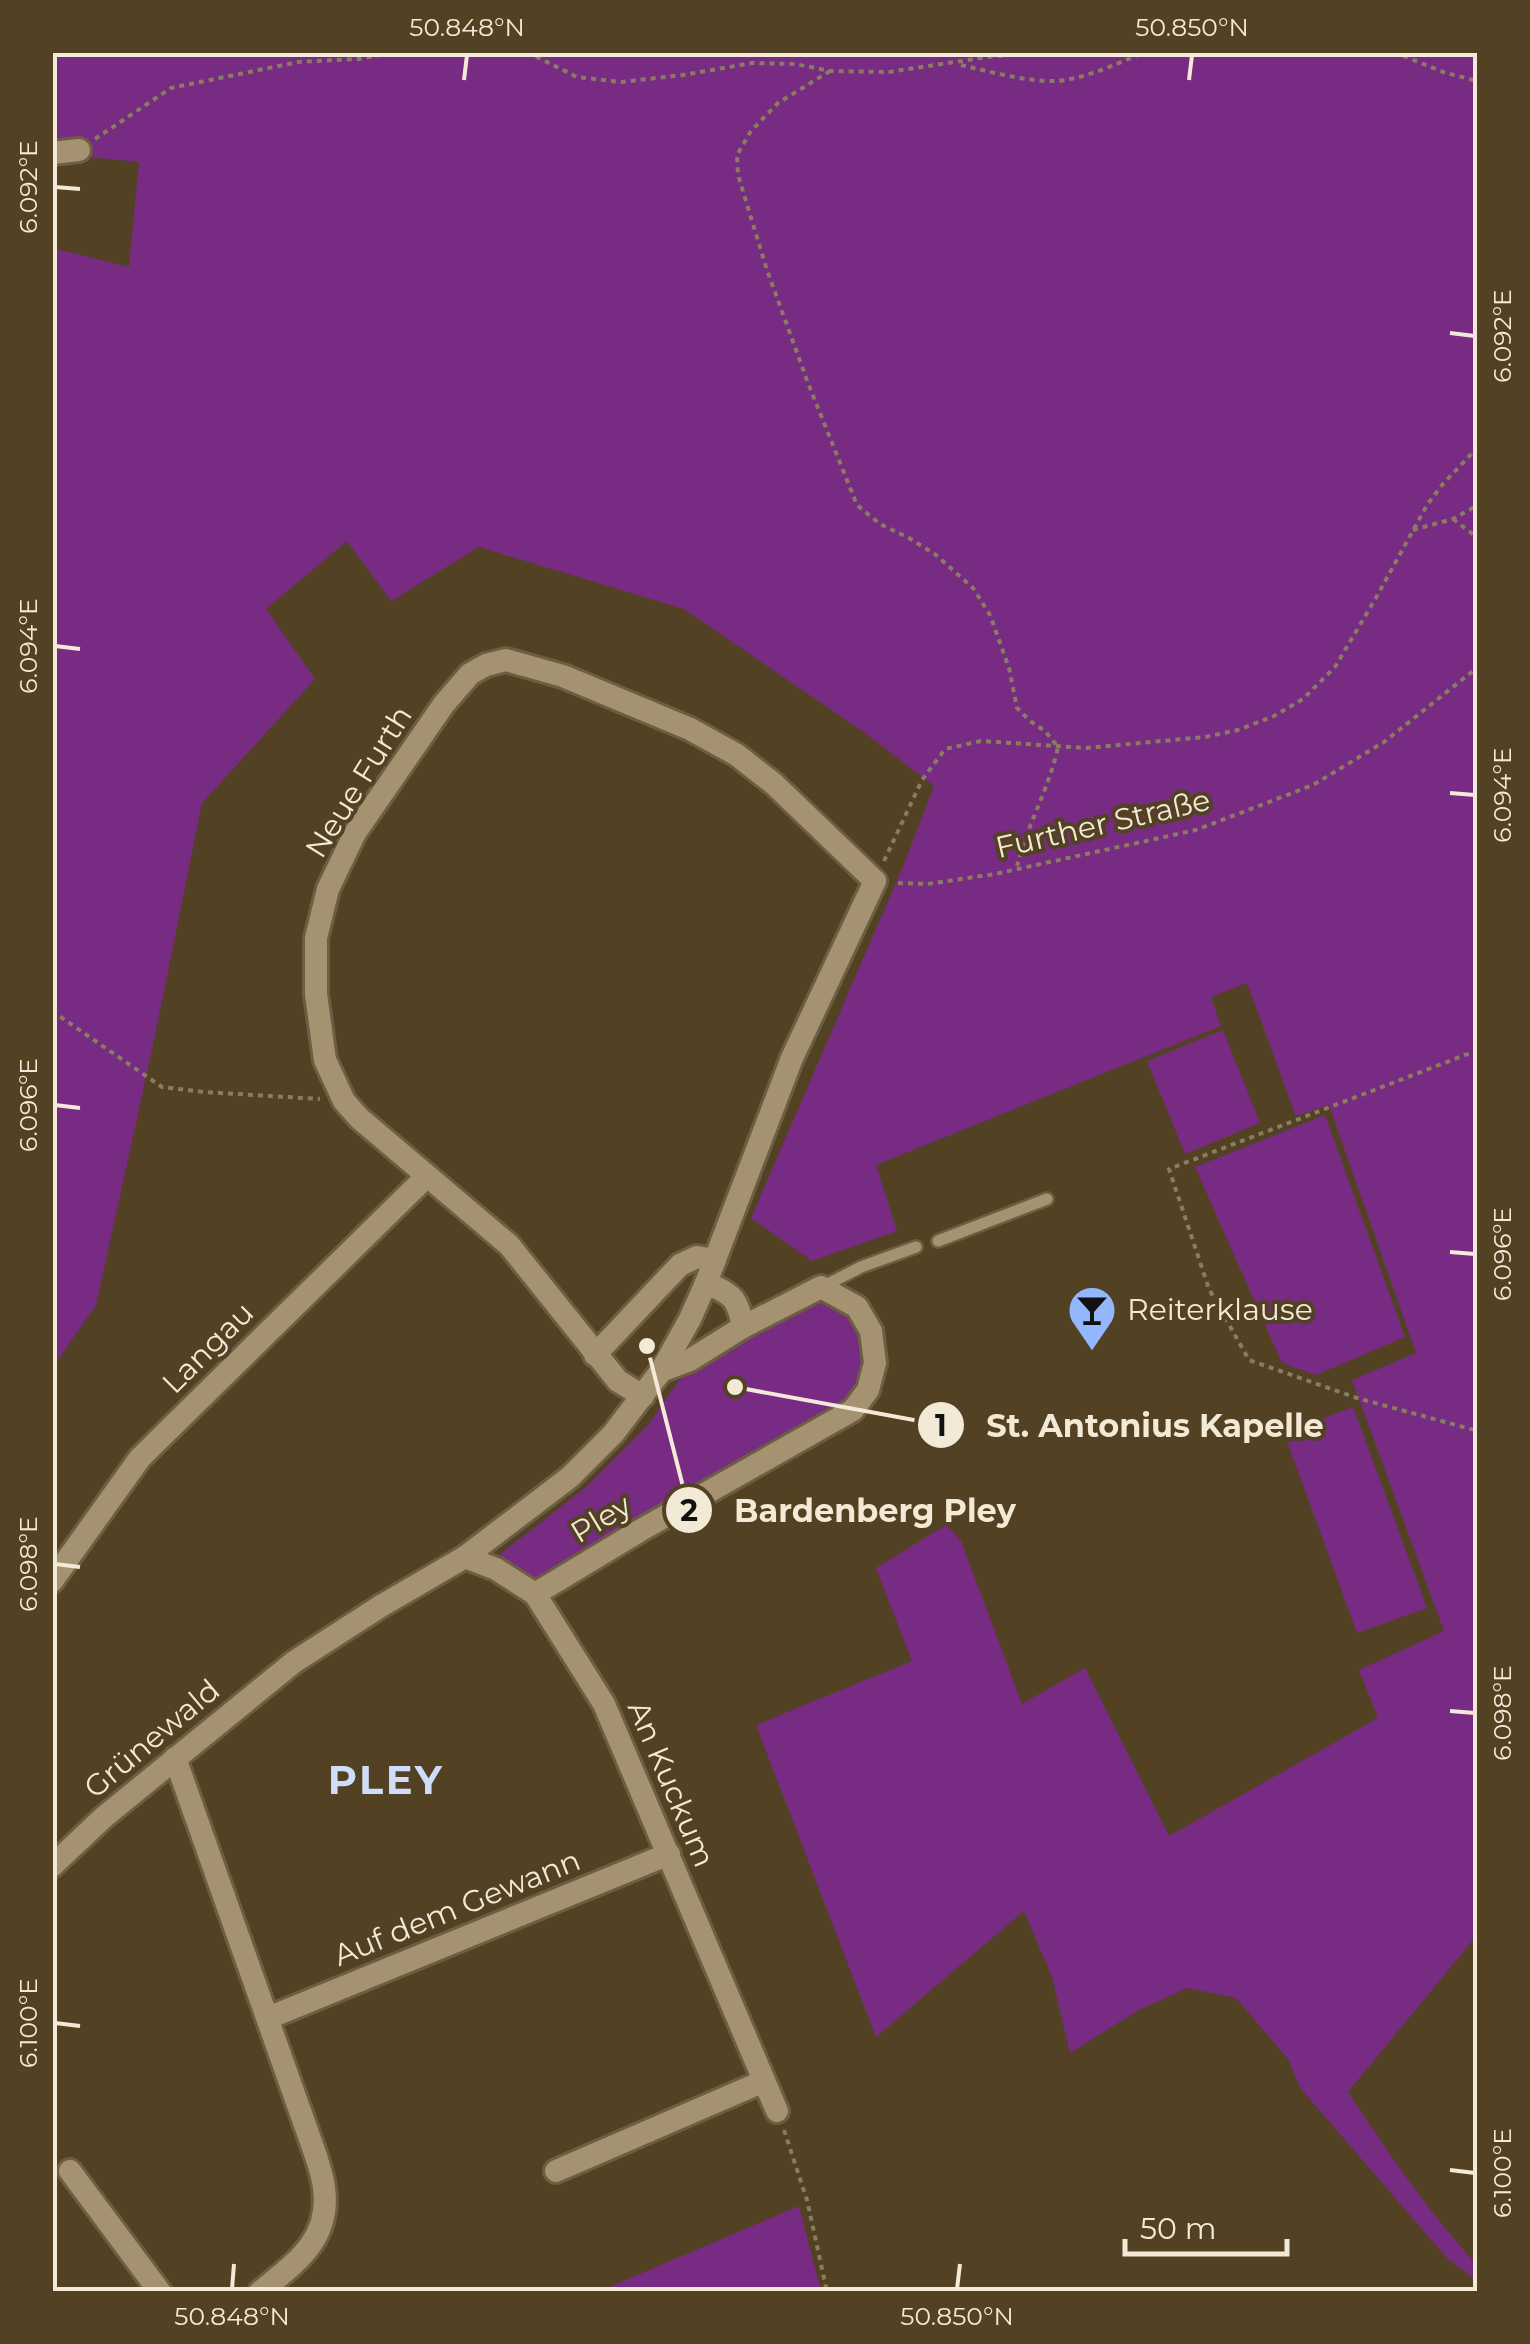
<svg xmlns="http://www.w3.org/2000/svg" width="1530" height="2344" viewBox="0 0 1530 2344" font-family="Montserrat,sans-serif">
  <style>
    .green { fill: #782b82 }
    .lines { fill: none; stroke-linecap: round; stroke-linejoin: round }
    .lane-casing { stroke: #6c5e42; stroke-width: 16 }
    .street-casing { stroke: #6c5e42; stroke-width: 28 }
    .path { stroke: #8a7c61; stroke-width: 4; stroke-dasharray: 5 5; stroke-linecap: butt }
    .lane { stroke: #a49271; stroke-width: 11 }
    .street { stroke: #a49271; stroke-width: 22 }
    .ticks { fill: none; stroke: #f3e9d7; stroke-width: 4 }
    .labels { text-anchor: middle; stroke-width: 8; stroke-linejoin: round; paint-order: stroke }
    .street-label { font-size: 30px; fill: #f3e9d7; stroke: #524223 }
    .poi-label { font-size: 30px; fill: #f3e9d7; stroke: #524223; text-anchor: start }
    .district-label { font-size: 40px; font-weight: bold; letter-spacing: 2.5px; fill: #cfddf8; stroke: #524223 }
    .leader { fill: none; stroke: #f3e9d7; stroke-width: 4 }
    .callout-dot { fill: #f3e9d7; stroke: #524223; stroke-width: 4 }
    .mark-label { font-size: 30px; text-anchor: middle; font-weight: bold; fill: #111 }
    .callout-label { font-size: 32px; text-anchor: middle; font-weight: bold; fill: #f3e9d7; stroke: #524223; stroke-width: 8; stroke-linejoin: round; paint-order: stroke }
    .neatline { fill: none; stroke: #f3e9d7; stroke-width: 4 }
    .ticks-label { font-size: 25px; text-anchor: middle; fill: #f3e9d7 }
  </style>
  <rect width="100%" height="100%" fill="#524223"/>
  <g class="green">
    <path d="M53 53H1477V1935L1348 2092C1388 2152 1428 2212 1477 2265V2281L1447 2258 1301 2089 1288 2059 1236 1998 1187 1988 1139 2010 1070 2053 1052 1977 1024 1911 876 2037 756 1725 912 1661 876 1568 946 1525 961 1541 1022 1704 1085 1668 1169 1836 1378 1718 1359 1670 1444 1631 1352 1380 1416 1353 1329 1105 1296 1116 1247 983 1211 997 1221 1026 876 1165 897 1231 812 1261 751 1218 904 864 934 786 865 733 684 609 479 547 391 601 347 541 266 609 315 679 202 803 152 1050 96 1305 53 1367V248L129 267 139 162 89 157 53 161Z"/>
    <path d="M1223 1030 1260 1123 1185 1154 1147 1061Z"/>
    <path d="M1325 1115 1405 1337 1316 1375 1282 1363 1195 1167Z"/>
    <path d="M811 1302C818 1303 827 1303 834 1306 866 1319 877 1359 859 1387 855 1393 848 1399 843 1405L545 1579C527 1582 510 1568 499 1555L585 1488 647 1426 681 1378Z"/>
    <path d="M1353 1407 1427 1608 1357 1633 1284 1433Z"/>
    <path d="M799 2206 821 2291H600Z"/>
  </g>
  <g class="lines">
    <g class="lane-casing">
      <g id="lane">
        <path d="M938 1241 1047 1199"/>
        <path d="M824 1286 861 1267 916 1247"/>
      </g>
    </g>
    <g class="street-casing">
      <g id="street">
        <path d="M52 153 79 150"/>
        <path d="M706 1283C733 1294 738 1299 743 1327"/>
        <path d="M595 1355 680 1265 697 1257 715 1260"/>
        <path d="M465 1557 496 1569 535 1594 604 1704 777 2111"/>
        <path d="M52 1581 140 1458 427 1176"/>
        <path d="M535 1594 641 1530 853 1410 868 1390 875 1363 871 1331 857 1307 821 1287 743 1327 690 1360 661 1371"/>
        <path d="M175 1758 316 2156C319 2166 323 2177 324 2188 331 2240 295 2263 260 2292"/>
        <path d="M52 1866 104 1817 294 1662 381 1606 465 1557 570 1477 613 1434 661 1371 690 1319 706 1283 792 1058 875 881 774 784 737 755 690 729 563 676 506 660 486 665 470 674 444 704 355 833 328 889 316 938V994L325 1060 344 1101 359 1118 509 1245 618 1381 643 1396"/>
        <path d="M268 2018 669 1854"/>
        <path d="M70 2171 160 2292"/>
        <path d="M556 2171 764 2081"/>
      </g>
    </g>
    <g class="path">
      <path d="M527 52 577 77 621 82 683 75 752 63 795 64 830 71 889 72 987 57 1046 52"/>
      <path d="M1394 52 1443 72 1473 80 1478 88"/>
      <path d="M961 65C991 72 1023 81 1054 81 1079 81 1120 63 1144 52"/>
      <path d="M830 71 778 103 751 131 737 155 738 175 767 270 808 383 857 505 880 524 909 538 936 555 973 588 990 615 1009 668 1017 708 1030 721 1045 731 1058 747C1049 789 1027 825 1017 866"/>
      <path d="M95 139 171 88 298 62 359 59 396 52"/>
      <path d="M1453 519 1478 538"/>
      <path d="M1413 530 1453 519 1478 505"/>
      <path d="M884 861 922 780 945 749 981 741 1086 748 1205 737 1238 730 1274 716 1303 699 1335 667 1377 596 1427 505 1442 485 1478 447"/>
      <path d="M898 883 927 884 995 874 1196 830 1313 785 1384 742 1478 667"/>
      <path d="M52 1011 162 1087 204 1092 320 1099"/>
      <path d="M1478 1050 1169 1169 1209 1289 1249 1360 1357 1398 1478 1431"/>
      <path d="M784 2130 807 2200 827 2292"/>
    </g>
    <use href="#lane" class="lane"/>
    <use href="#street" class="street"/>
  </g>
  <path class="ticks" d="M464 80 467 55M1189 80 1192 55M55 187 80 189M1450 333 1475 336M55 646 80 649M1450 793 1475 795M55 1105 80 1108M1450 1252 1475 1254M55 1564 80 1567M1450 1711 1475 1713M55 2023 80 2026M1450 2170 1475 2173M232 2289 234 2264M957 2289 960 2264"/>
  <defs>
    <g id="bar-pin" transform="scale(2.5)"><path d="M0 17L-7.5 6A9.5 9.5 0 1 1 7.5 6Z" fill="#93b7fd" stroke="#524223"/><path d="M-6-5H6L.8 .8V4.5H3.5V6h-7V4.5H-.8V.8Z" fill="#111"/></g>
  </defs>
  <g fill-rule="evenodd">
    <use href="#bar-pin" x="1092" y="1310"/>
  </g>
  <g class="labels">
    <g class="street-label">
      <text transform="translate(359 782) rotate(-58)" y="10">Neue Furth</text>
      <text transform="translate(1103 824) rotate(-13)" y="10">Further Straße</text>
      <text transform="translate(208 1348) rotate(-45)" y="10">Langau</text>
      <text transform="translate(601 1519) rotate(-31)" y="10">Pley</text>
      <text transform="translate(152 1739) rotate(-40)" y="10">Grünewald</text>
      <text transform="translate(671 1784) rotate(67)" y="10">An Kuckum</text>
      <text transform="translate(457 1908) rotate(-22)" y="10">Auf dem Gewann</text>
    </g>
    <g class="poi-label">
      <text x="1127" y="1320">Reiterklause</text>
    </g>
    <g class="district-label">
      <text x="386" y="1794">PLEY</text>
    </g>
  </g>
  <path class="leader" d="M735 1387L941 1425M647 1346L689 1510"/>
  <g class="callout-dot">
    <circle cx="735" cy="1387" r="10"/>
    <circle cx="647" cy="1346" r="10"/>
    <circle cx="941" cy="1425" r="25"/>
    <circle cx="689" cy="1510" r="25"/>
  </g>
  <g class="mark-label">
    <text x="941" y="1436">1</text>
    <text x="689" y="1521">2</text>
  </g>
  <g class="callout-label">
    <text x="1155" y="1437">St. Antonius Kapelle</text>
    <text x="875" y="1522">Bardenberg Pley</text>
  </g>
  <rect width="1530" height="2344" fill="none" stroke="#524223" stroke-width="110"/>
  <path d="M1125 2239v15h162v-15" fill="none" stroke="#f3e9d7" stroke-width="5"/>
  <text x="1140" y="2239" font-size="30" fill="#f3e9d7" stroke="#524223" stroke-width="8" paint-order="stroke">50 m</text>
  <rect x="55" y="55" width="1420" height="2234" class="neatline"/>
  <g class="ticks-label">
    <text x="467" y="36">50.848°N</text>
    <text x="1192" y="36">50.850°N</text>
    <text transform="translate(28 187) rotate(-90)" y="9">6.092°E</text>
    <text transform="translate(1502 336) rotate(-90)" y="9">6.092°E</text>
    <text transform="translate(28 646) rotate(-90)" y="9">6.094°E</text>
    <text transform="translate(1502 795) rotate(-90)" y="9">6.094°E</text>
    <text transform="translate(28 1105) rotate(-90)" y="9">6.096°E</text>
    <text transform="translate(1502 1254) rotate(-90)" y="9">6.096°E</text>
    <text transform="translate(28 1564) rotate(-90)" y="9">6.098°E</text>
    <text transform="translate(1502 1713) rotate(-90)" y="9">6.098°E</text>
    <text transform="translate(28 2023) rotate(-90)" y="9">6.100°E</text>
    <text transform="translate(1502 2173) rotate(-90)" y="9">6.100°E</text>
    <text x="232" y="2325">50.848°N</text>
    <text x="957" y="2325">50.850°N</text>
  </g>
</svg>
